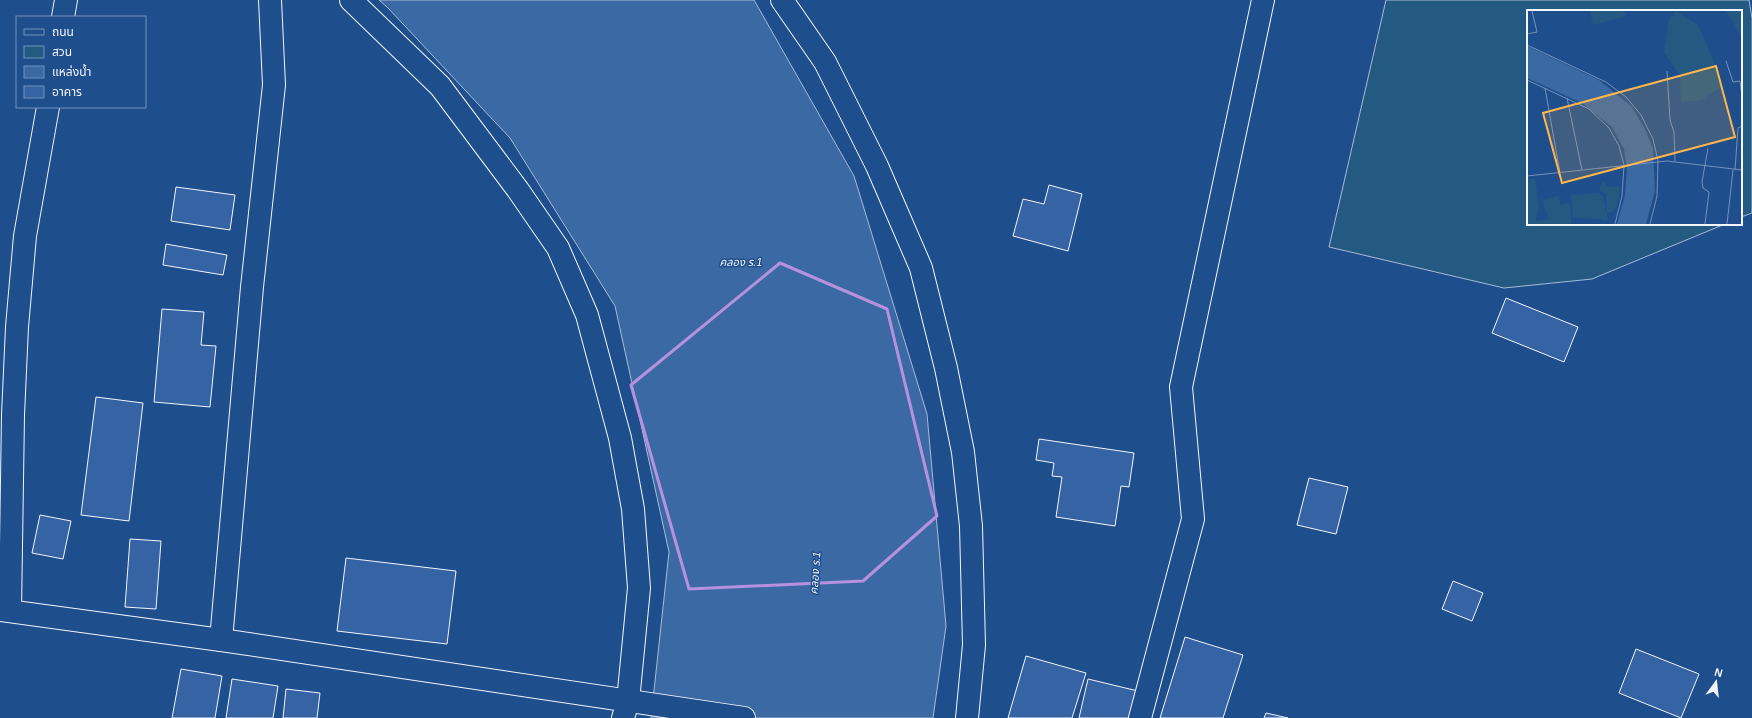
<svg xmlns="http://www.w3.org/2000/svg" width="1752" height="718" viewBox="0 0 1752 718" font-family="Helvetica,'Noto Sans Thai',sans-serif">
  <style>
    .green { fill: #245a82; stroke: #a8bbd7 }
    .water { fill: #3b69a3; stroke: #a8bbd7 }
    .building { fill: #3563a3; stroke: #f2f6ff }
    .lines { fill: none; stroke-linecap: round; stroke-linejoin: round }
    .minor-casing { stroke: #f2f6ff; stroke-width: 24 }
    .minor { stroke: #1f4e8c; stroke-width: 22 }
    .marked { fill: none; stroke: #b691df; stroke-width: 3; stroke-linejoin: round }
    .labels { text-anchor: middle; stroke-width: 3; stroke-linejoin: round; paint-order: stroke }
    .water-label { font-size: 11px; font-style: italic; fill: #f2f6ff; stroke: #1f4e8c }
    .inset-road { fill: none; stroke: #7391ba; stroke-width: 1 }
    .view { fill: #ffb74d; fill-opacity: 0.15; stroke: #ffb74d; stroke-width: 2 }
    .inset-edge { fill: none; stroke: #f2f6ff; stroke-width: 2 }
  </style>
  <rect width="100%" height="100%" fill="#1f4e8c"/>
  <path class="green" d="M1386 0H1749L1752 18V213L1741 217V11H1528V224H1725L1592 279 1504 288 1329 247Z"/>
  <path class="water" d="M379 0H754L854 176 927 414 946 626 933 718H651L669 552 615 306 510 138 388 8Z"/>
  <g class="building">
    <path d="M1049 185 1082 194 1068 251 1013 236 1023 199 1044 204Z"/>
    <path d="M176 187 235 195 230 230 171 221Z"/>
    <path d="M166 244 227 255 223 275 163 265Z"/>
    <path d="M1506 298 1578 327 1564 362 1492 333Z"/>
    <path d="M162 309 204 312 201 345 216 346 210 407 154 402Z"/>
    <path d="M96 397 143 403 129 521 81 515Z"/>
    <path d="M1039 439 1134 453 1129 487 1121 486 1115 526 1056 517 1062 477 1052 476 1054 463 1036 460Z"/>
    <path d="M1309 478 1348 487 1336 534 1297 525Z"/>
    <path d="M40 515 71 521 63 559 32 553Z"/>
    <path d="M130 539 161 541 156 609 125 607Z"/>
    <path d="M346 558 456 571 447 644 337 631Z"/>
    <path d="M1453 581 1483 593 1472 621 1442 609Z"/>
    <path d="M1185 637 1243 655 1223 718H1160Z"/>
    <path d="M1636 649 1699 674 1681 718 1619 693Z"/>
    <path d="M1026 656 1086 673 1072 718H1008Z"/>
    <path d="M181 669 222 676 215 718H172Z"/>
    <path d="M232 679 278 686 273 718H226Z"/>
    <path d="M1088 679 1138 691 1132 718H1079Z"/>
    <path d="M286 689 320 693 317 718H283Z"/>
    <path d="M1266 713 1288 718H1264Z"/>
  </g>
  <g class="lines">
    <g class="minor-casing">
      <g id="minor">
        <path d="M351 0 440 86 518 190 558 248 587 315 620 438 633 509 639 588 628 701 623 718"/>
        <path d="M782 0 825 62 877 166 921 268 946 368 963 452 971 526 974 645 967 718"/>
        <path d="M63 17 66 0"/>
        <path d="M0 610 221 640 744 718"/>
        <path d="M10 611 13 415 17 327 25 236 48 107"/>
        <path d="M221 640 252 287 274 85 270 0"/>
        <path d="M1140 718 1193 519 1181 387 1263 0"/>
      </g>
    </g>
    <use href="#minor" class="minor"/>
  </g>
  <path class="marked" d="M780 263 887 309 937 516 863 581 689 589 631 385Z"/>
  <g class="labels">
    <g class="water-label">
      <text x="741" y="266">คลอง ร.1</text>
      <text transform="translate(815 573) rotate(-86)" y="4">คลอง ร.1</text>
    </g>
  </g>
  <g transform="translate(1527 10)">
    <rect width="215" height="215" fill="#1f4e8c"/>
    <path d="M63 1H96L99 6 66 15ZM149 1 171 15 192 63 195 77 172 91 154 92 153 65 137 42 142 9ZM199 1H215V27ZM0 169H8L12 198 8 211 22 209 15 190 32 186 33 195 43 193 44 214H0ZM76 171 80 177 93 176 90 196 86 202 80 203 79 184 72 180ZM72 183 76 187 81 210 46 207 44 185Z" fill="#245a82"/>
    <path d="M0 36 72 70 105 97 118 119 126 139 128 181 119 214H90L98 185 100 159 97 139 85 117 55 93 0 68Z" fill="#3b69a3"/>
    <path class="inset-road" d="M0 24 10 22 5 1M0 35 79 72 99 87 114 105 126 129 131 151 130 186 123 214M199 51 206 72 213 71 215 86M140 61 143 110 147 122 148 151M0 70 62 99 82 118 92 136 97 155 95 186 88 214M18 78 33 163M40 88 55 160M208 160 211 118 215 116M0 166 140 151 215 160M178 214 182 182 176 178 175 172 181 138M200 214 206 160"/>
    <path class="view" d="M189 56 208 127 35 173 16 103Z"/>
    <rect width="215" height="215" class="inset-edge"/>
  </g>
  <rect x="16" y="16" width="130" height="92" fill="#1f4e8c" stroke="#7391ba"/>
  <rect x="24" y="29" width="20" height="6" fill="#1f4e8c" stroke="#7391ba"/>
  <text x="52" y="36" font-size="12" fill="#f2f6ff">ถนน</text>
  <rect x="24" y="46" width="20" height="12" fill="#245a82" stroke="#7391ba"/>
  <text x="52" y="56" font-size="12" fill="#f2f6ff">สวน</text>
  <rect x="24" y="66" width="20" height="12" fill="#3b69a3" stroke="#7391ba"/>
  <text x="52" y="76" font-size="12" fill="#f2f6ff">แหล่งน้ำ</text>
  <rect x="24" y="86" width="20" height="12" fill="#3563a3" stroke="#7391ba"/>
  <text x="52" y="96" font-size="12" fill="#f2f6ff">อาคาร</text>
  <g transform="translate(1716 682) rotate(15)" stroke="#1f4e8c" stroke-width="3" paint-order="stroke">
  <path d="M0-3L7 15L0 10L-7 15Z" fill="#f2f6ff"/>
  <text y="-6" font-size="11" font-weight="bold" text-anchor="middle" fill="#f2f6ff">N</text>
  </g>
</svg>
